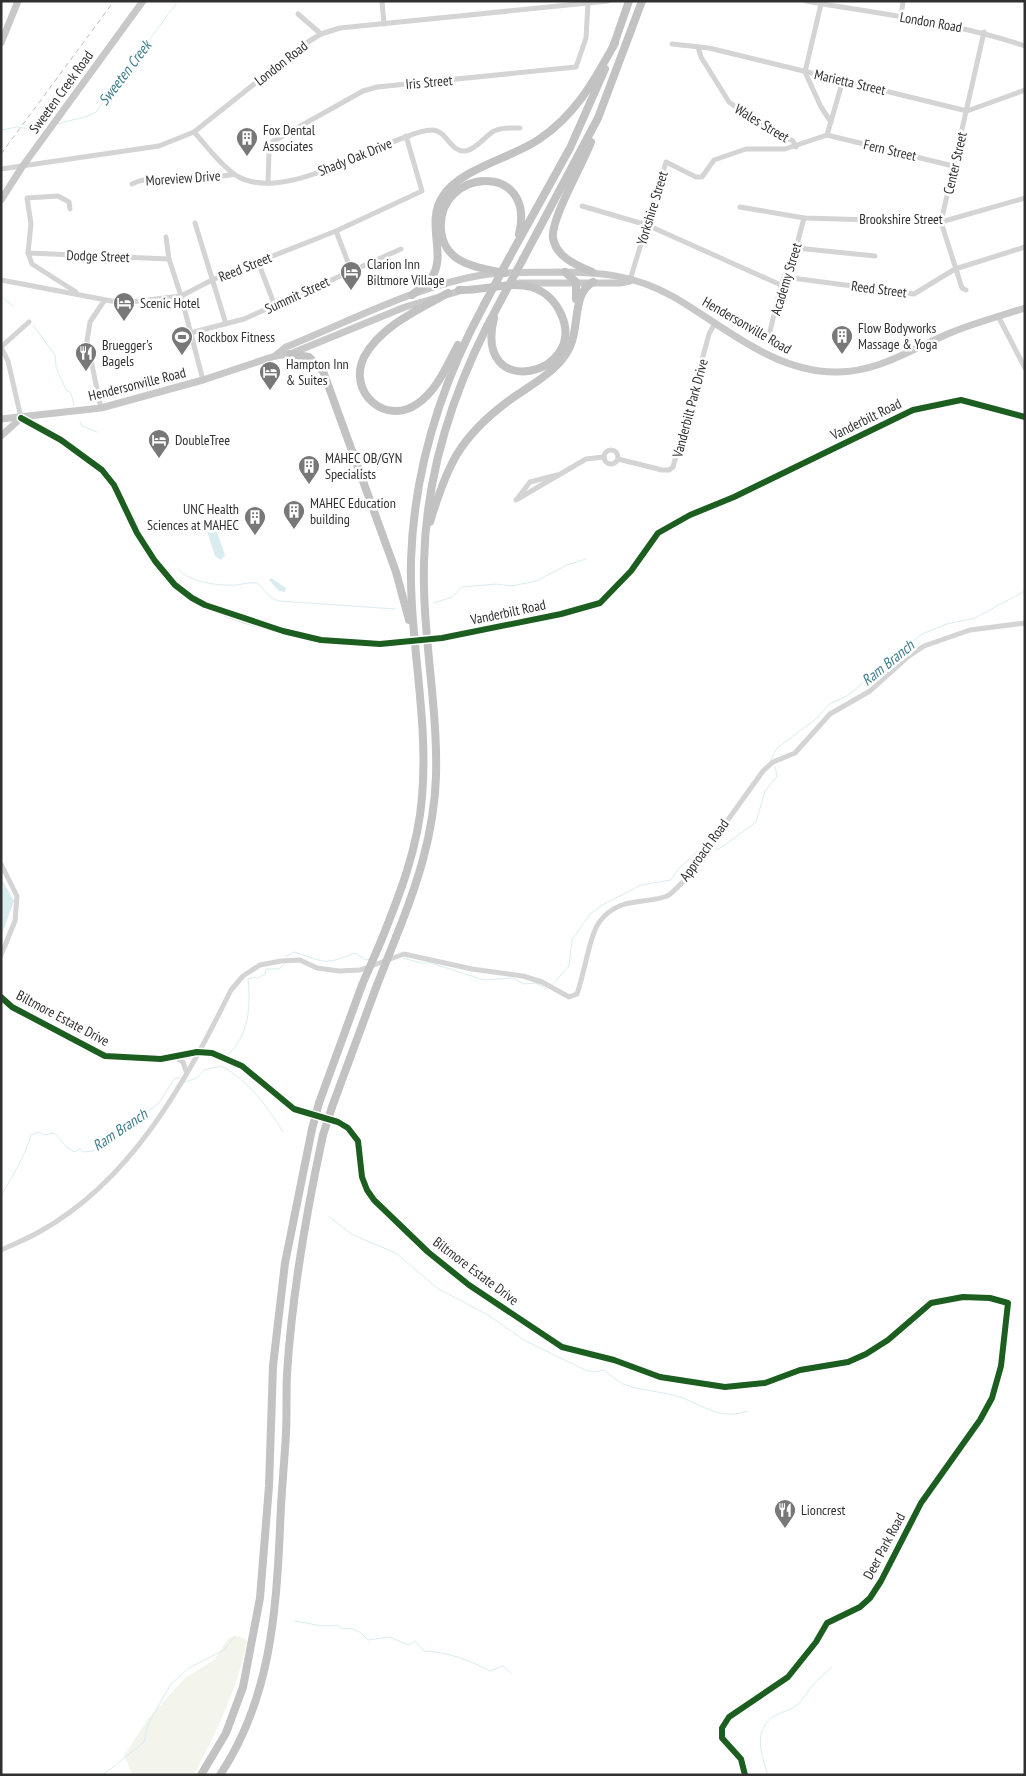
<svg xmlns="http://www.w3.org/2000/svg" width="1026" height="1776" viewBox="0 0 1026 1776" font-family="'PT Sans Narrow',sans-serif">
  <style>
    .green { fill: #f3f5ed }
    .water { fill: #d9ecf0 }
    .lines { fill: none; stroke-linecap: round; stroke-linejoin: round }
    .stream { stroke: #d9ecf0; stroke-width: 1 }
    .minor { stroke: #d4d4d4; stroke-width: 5 }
    .major { stroke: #c8c8c8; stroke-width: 7 }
    .highway { stroke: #c2c2c2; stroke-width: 8 }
    .rail { stroke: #bcbcbc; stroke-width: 1; stroke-dasharray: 5 4; stroke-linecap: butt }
    .minor-bridge { stroke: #d4d4d4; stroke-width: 5 }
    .highway-bridge { stroke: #c2c2c2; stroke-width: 8 }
    .cycleway-casing { stroke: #fff; stroke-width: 9 }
    .cycleway { stroke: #1b5e20; stroke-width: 6 }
    .labels { text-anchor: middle; stroke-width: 5; stroke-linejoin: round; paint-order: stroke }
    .street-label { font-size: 14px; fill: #303030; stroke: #fff }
    .poi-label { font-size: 14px; fill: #303030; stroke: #fff; text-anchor: start }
    .water-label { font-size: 15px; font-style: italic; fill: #3e7d8b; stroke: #fff }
  </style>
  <rect width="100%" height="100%" fill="#fff"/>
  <path class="green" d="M238 1636 247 1640C238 1689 216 1732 194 1775H133L124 1756 147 1720 185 1678 214 1660 229 1638Z"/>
  <g class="water">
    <path d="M208 519 213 521 225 555 221 560 215 556 204 522Z"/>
    <path d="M271 578 286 588 285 592 279 591 269 580Z"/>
    <path d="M1 878 14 901 1 937Z"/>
  </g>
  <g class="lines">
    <g class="stream">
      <path d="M58 124C71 119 85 119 96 112L178 1"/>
      <path d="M1 130 17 127 30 129"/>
      <path d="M1 296 13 306"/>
      <path d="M33 325 55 355 56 367 66 390 71 393 74 405"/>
      <path d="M80 422 82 426 97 432"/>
      <path d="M178 569C191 583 219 586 237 585 243 584 250 582 256 583 264 586 265 597 279 601L395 609"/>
      <path d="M434 603 452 597 462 587 496 584 512 586 536 581 567 565 586 559"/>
      <path d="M770 762 777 748 817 718 828 705 847 696 922 634 947 624 975 618 1025 591"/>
      <path d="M710 849H719L756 822 765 791 777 776 775 767"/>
      <path d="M285 957 294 952C326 962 322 966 355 953L366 960 370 959"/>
      <path d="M403 958 421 963H431L484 980 513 978 524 984 536 983 547 989"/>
      <path d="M553 984 569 966 572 940 589 915 602 905 641 885 671 880 679 868 704 846"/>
      <path d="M227 1056C249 1035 251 1008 248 979L254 977 258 978 265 974 266 969H279L284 964"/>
      <path d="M222 1066C249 1082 267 1105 283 1132"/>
      <path d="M185 1082 197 1078 204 1070 221 1066"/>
      <path d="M1 1196C12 1177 25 1156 31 1135L39 1132 44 1135 54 1133 69 1149 75 1152 80 1149 84 1152 93 1151 159 1103 174 1079 179 1078"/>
      <path d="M329 1217 353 1235 396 1253 437 1288 488 1315 524 1340 585 1370 594 1372 604 1370C610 1374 616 1381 623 1384 641 1391 662 1391 680 1397 702 1405 722 1421 747 1411"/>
      <path d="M295 1621C310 1623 322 1628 337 1625L342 1629C355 1627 359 1631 368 1640L389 1637 409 1645 415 1641 424 1651C448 1652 469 1660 490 1671L503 1666 511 1673"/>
      <path d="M118 1763 144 1742 148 1724 171 1684 189 1668 224 1650 235 1636"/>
      <path d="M102 1775 116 1765"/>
      <path d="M768 1775C761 1755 752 1728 776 1715 784 1711 791 1710 797 1705 803 1700 807 1692 812 1686 818 1679 825 1673 832 1667"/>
    </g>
    <g class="minor">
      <path d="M382 1 384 24"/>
      <path d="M806 1C880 14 954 22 1025 46"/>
      <path d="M821 4 805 72 821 107 831 122"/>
      <path d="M298 14 321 34"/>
      <path d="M901 17 903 1"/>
      <path d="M672 44 709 48 967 111 1025 90"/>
      <path d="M698 47 701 57 729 102 757 122 793 141 796 147"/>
      <path d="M194 132C207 146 221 166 237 176 281 202 362 151 406 137 413 134 424 130 432 130 447 130 450 153 466 151 477 149 485 136 494 131 502 127 512 128 520 128"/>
      <path d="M827 135 953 166"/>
      <path d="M827 135 843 80"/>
      <path d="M1 169 159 146 194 132 303 45 321 34 340 28 608 1"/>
      <path d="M268 183 269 153 272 142 363 91 377 87 576 67 586 38 588 3"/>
      <path d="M132 184C158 171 203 182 234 174"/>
      <path d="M582 206 647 225 781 285"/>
      <path d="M740 207 804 218 941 222 1025 198"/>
      <path d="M70 209 69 202 58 196 27 198 31 224 28 253 32 264 76 292"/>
      <path d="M195 223 226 324"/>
      <path d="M336 231 351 270"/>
      <path d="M166 237 169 259 181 296 203 380"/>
      <path d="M796 248 875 256"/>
      <path d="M28 253 169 259"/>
      <path d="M258 262 275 306"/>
      <path d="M784 277 914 294 955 269 1025 247"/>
      <path d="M1 280 122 303 181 296 212 280 336 231 422 191 406 136"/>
      <path d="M630 280 666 162 696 177H702L714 160 746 149H785L827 135"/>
      <path d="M966 290 962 288 941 222 984 32"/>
      <path d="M998 316 1025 368"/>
      <path d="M190 333 244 319 401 249"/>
      <path d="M768 340 781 285 796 248 804 218"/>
      <path d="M1 347 8 361 21 418C53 435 92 453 113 484 123 498 129 515 136 531 144 548 156 565 169 578 214 627 334 646 398 643"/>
      <path d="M1 347 29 322"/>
      <path d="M101 408 87 341 90 322 104 301"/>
      <circle cx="611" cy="457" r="7"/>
      <path d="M618 459 662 470H669L673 467 709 334 715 323"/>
      <path d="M517 499 530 482 557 475"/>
      <path d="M516 500 586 459 604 457"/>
      <path d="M442 638 561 614 600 603 631 571 658 533 690 515 734 497 913 410 961 400 1025 417"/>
      <path d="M1 864 17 896 15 921 1 955"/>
      <path d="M1 997 12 1007 105 1056 161 1059 197 1052 212 1053 242 1066 294 1109 338 1122 348 1128 358 1141 362 1177 367 1190 374 1200 428 1252 469 1285 562 1347 614 1360 660 1377 725 1387 765 1383 800 1370 848 1362 866 1354 888 1340 931 1303 963 1297 990 1298 1008 1303 1001 1366 992 1398 980 1420 921 1503 881 1581 870 1598 860 1607 827 1623 816 1642 788 1677 729 1717 722 1728V1738L741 1759 745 1775"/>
      <path d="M176 1058 183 1062 186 1071"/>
      <path d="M1 1250C14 1244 27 1239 39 1232 132 1181 186 1081 231 990L243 976 260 965 281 961 300 960 317 968 339 971 360 970 404 954 472 969 523 976 542 982 569 997 577 994C584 975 590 933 600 921 620 896 643 905 667 896 673 893 679 885 684 881L763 771 773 762 795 753 830 714 870 691 909 656 924 646 970 630 1025 623"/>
    </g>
    <g class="major">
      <path d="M1 43 18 1"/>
      <path d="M1 200 22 167 143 1"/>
      <path d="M518 283H620L630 281"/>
      <path d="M275 356 286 347C348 322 416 286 482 275 507 271 533 273 557 272 600 272 634 275 672 296 723 325 773 372 835 372 877 373 912 349 950 333 974 323 1000 316 1025 308"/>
      <path d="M1 419 101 408 203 380 275 356 290 354 405 307 463 290"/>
      <path d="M1 436 21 418"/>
    </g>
    <g class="highway">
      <path d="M613 47 629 1"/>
      <path d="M591 142C584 162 550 220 553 238 556 257 576 265 592 272"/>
      <path d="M509 258 570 148 605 69"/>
      <path d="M523 259 598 118 642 1"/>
      <path d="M565 272 576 282V299"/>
      <path d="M505 273C478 268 444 264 441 230 436 168 537 160 519 234"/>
      <path d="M459 290C482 291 509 281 531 287 545 291 555 301 561 314 589 375 473 403 494 318"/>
      <path d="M448 293C418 310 381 326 364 357 347 392 385 426 417 404 437 391 447 365 458 345"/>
      <path d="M412 295C419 289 428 284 432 277 447 255 425 222 443 196 460 169 511 158 538 140 575 116 594 81 615 43"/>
      <path d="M290 354 309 357 323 371 396 572 409 620"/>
      <path d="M430 522C447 466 459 438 507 402 527 387 552 375 566 354 582 330 570 295 593 282"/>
      <path d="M396 937C417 885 434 834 436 777 438 705 422 634 424 562 426 468 456 381 501 300"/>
      <path d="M381 941C400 894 418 848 422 797 429 718 409 639 411 560 414 469 441 384 484 305"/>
      <path d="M319 1103 362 985"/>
      <path d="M332 1107 377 985"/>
      <path d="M201 1775 226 1733 243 1687 260 1598 269 1486 273 1366 285 1263 312 1129"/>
      <path d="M220 1775C270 1700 276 1615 280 1528 281 1497 284 1466 286 1434 287 1414 286 1394 287 1374 292 1293 306 1214 323 1135"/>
    </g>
    <path class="rail" d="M1 154 114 1"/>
    <path class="minor-bridge" d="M398 643 442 638"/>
    <g class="highway-bridge">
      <path d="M501 300 523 259"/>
      <path d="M484 305 509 258"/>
      <path d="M362 985 381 941"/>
      <path d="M377 985 396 937"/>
      <path d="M312 1129 319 1103"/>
      <path d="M323 1135 332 1107"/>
    </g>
    <g class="cycleway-casing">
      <g id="cycleway">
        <path d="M21 418 61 440 102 470 114 485 137 533 155 561 175 585 192 598 205 605 283 631 321 640 380 644 442 638 561 614 600 603 631 571 658 533 690 515 734 497 913 410 961 400 1025 417"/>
        <path d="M1 997 12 1007 105 1056 161 1059 197 1052 212 1053 242 1066 294 1109 338 1122 348 1128 358 1141 362 1177 367 1190 374 1200 428 1252 469 1285 562 1347 614 1360 660 1377 725 1387 765 1383 800 1370 848 1362 866 1354 888 1340 931 1303 963 1297 990 1298 1008 1303 1001 1366 992 1398 980 1420 921 1503 881 1581 870 1598 860 1607 827 1623 816 1642 788 1677 729 1717 722 1728V1738L741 1759 745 1775"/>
      </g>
    </g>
    <use href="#cycleway" class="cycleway"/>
  </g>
  <defs>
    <g id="building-pin" transform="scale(1.125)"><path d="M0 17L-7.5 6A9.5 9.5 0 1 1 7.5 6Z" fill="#787878" stroke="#fff"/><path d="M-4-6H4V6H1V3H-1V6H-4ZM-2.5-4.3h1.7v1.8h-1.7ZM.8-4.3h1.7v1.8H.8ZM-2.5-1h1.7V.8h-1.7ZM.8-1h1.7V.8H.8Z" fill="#fff"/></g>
    <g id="hotel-pin" transform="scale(1.125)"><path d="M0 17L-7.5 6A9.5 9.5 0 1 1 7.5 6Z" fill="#787878" stroke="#fff"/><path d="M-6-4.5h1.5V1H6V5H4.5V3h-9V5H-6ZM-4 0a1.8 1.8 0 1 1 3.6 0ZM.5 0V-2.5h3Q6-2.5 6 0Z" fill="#fff"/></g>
    <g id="stadium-pin" transform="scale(1.125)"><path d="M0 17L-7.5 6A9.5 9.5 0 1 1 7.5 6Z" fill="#787878" stroke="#fff"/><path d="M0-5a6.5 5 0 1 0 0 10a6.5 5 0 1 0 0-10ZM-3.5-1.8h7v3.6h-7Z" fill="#fff"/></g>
    <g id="restaurant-pin" transform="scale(1.125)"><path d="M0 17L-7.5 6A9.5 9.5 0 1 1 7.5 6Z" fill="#787878" stroke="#fff"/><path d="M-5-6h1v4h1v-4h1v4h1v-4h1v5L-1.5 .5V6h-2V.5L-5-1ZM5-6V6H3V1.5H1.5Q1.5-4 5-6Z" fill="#fff"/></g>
  </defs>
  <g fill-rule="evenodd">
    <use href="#building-pin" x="247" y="138"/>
    <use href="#hotel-pin" x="351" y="272"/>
    <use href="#hotel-pin" x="124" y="303"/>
    <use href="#building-pin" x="842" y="336"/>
    <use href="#stadium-pin" x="182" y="337"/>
    <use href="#restaurant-pin" x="86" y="353"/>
    <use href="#hotel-pin" x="270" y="372"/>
    <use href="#hotel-pin" x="159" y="440"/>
    <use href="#building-pin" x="309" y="466"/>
    <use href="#building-pin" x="294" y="511"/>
    <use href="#building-pin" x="255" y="517"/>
    <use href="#restaurant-pin" x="785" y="1510"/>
  </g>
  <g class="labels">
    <g class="street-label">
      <text transform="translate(931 22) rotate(10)" y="5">London Road</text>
      <text transform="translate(281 63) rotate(-38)" y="5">London Road</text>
      <text transform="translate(429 82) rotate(-5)" y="5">Iris Street</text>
      <text transform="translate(850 82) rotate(13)" y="5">Marietta Street</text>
      <text transform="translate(61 92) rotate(-54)" y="5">Sweeten Creek Road</text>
      <text transform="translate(762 123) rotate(31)" y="5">Wales Street</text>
      <text transform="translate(890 150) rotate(13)" y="5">Fern Street</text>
      <text transform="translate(355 157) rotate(-22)" y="5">Shady Oak Drive</text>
      <text transform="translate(955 163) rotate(-77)" y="5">Center Street</text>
      <text transform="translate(183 178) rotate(-4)" y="5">Moreview Drive</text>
      <text transform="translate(652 208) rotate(-73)" y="5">Yorkshire Street</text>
      <text x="901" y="224">Brookshire Street</text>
      <text transform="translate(98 256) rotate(2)" y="5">Dodge Street</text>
      <text transform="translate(245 267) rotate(-22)" y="5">Reed Street</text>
      <text transform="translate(786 279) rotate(-73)" y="5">Academy Street</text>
      <text transform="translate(879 289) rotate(7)" y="5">Reed Street</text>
      <text transform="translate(297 295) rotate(-25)" y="5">Summit Street</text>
      <text transform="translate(747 325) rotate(30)" y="5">Hendersonville Road</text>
      <text transform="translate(137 384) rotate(-14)" y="5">Hendersonville Road</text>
      <text transform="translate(690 408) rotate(-75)" y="5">Vanderbilt Park Drive</text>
      <text transform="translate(866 419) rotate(-26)" y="5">Vanderbilt Road</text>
      <text transform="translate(508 612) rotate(-12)" y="5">Vanderbilt Road</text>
      <text transform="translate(704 850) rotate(-54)" y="5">Approach Road</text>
      <text transform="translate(63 1018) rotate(28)" y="5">Biltmore Estate Drive</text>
      <text transform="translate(476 1271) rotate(37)" y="5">Biltmore Estate Drive</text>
      <text transform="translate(884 1546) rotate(-62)" y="5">Deer Park Road</text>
    </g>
    <g class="poi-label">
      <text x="263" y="135">Fox Dental<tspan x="263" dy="16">Associates</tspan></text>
      <text x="367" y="269">Clarion Inn<tspan x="367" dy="16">Biltmore Village</tspan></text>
      <text x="140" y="308">Scenic Hotel</text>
      <text x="858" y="333">Flow Bodyworks<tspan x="858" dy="16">Massage &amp; Yoga</tspan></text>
      <text x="198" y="342">Rockbox Fitness</text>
      <text x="102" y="350">Bruegger's<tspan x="102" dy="16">Bagels</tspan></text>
      <text x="286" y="369">Hampton Inn<tspan x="286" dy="16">&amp; Suites</tspan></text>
      <text x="175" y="445">DoubleTree</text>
      <text x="325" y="463">MAHEC OB/GYN<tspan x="325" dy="16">Specialists</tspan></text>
      <text x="310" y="508">MAHEC Education<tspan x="310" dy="16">building</tspan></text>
      <text x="239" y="514" text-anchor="end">UNC Health<tspan x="239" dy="16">Sciences at MAHEC</tspan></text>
      <text x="801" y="1515">Lioncrest</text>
    </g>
    <g class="water-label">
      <text transform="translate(125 73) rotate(-53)" y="5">Sweeten Creek</text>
      <text transform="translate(888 663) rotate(-39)" y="5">Ram Branch</text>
      <text transform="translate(120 1130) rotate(-34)" y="5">Ram Branch</text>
    </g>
  </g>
  <rect width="1026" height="1776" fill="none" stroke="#303030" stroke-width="5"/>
</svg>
